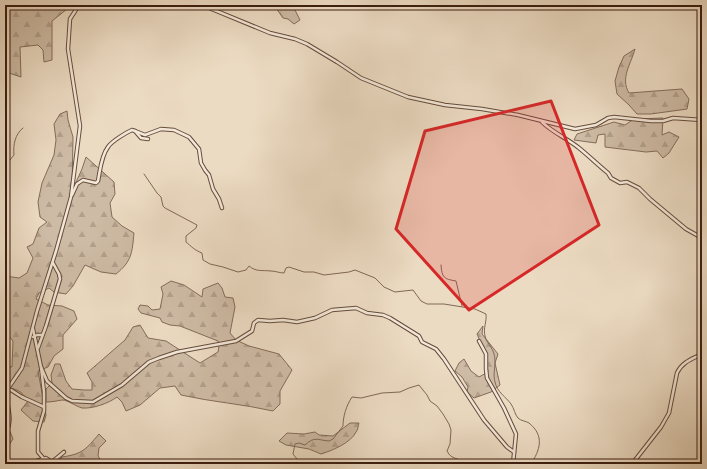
<svg xmlns="http://www.w3.org/2000/svg" width="707" height="469" viewBox="0 0 707 469" font-family="'Libre Bodoni',serif">
  <style>
    .forest { fill: url(#forest-firs); stroke: #846c5a }
    .lines { fill: none; stroke-linecap: round; stroke-linejoin: round }
    .stream { stroke: #806857; stroke-width: 1 }
    .street-casing { stroke: #664c3d; stroke-width: 4.5 }
    .street { stroke: #f3e8d8; stroke-width: 2.5 }
    .marked { fill: #d62828; fill-opacity: 0.2; stroke: #d62828; stroke-width: 3; stroke-linejoin: round }
  </style>
  <defs>
    <pattern id="forest-firs" width="22" height="20" patternUnits="userSpaceOnUse"><rect width="22" height="20" fill="#cebba5"/><path d="M5 1l3.5 6h-7zM16 11l3.5 6h-7z" fill="#b2a08d"/></pattern>
  </defs>
  <rect width="100%" height="100%" fill="#ecdbc3"/>
  <filter id="stains"><feTurbulence type="fractalNoise" baseFrequency=".005" numOctaves="4"/><feColorMatrix values="0 0 0 0 .2 0 0 0 0 .09 0 0 0 0 .02 0 0 0 .5 -.17"/></filter>
  <radialGradient id="worn" r=".72"><stop offset=".6" stop-color="#630" stop-opacity="0"/><stop offset="1" stop-color="#630" stop-opacity=".3"/></radialGradient>
  <g class="forest">
    <path d="M5 5H72L52 21V60L44 62 43 50 38 45 20 47 21 77 9 73 5 74V55L8 53 5 46Z"/>
    <path d="M268 5H295L294 8 300 20 294 24 288 19 283 18 276 8Z"/>
    <path d="M635 49C631 64 620 78 629 93L682 89 689 99 687 109 651 114H637L629 105 617 94 615 81 619 67 624 56Z"/>
    <path d="M67 111 68 120 73 137 72 191 82 169 86 157 114 182 115 194 110 203 112 217 122 226 134 233C132 253 132 261 116 274L101 272 85 265 73 286 66 294 54 292 49 288 39 293 36 299 48 305 62 306 74 311 77 319 63 335V349L54 356 48 367 38 371 46 415 44 422 33 421 21 410 28 401C22 391 16 388 5 388V366L12 367 13 341 5 331V276L19 278 27 273 33 258 27 247 33 244 39 228 47 222 40 217 38 202 42 183 54 155 56 140 54 124 60 114Z"/>
    <path d="M663 118 662 135 669 132 679 137 669 153 663 158 657 151 646 152 605 147V134L598 135 596 143 574 140 577 134 614 122 625 125 634 119Z"/>
    <path d="M171 281 184 285 202 297 203 289 218 283 222 288 225 297 233 298 235 307 230 333 236 340 249 346 279 354 292 370 280 391V404L273 411C243 404 212 402 181 395L175 386 160 388 140 405 126 411 122 402 117 397C109 403 93 409 82 408 75 406 68 400 62 400 56 401 52 402 46 402V389L52 383 51 375 55 364H60L66 381 72 389 84 390H92V382L87 373 125 340 133 327 140 325 148 338 166 341 200 363 218 352 219 346 218 341 180 326 170 325 162 322 160 318 141 313 138 309 140 305 148 306 152 310 160 309 163 294 161 287Z"/>
    <path d="M483 326 482 334 498 354 495 363 500 385 491 392 474 398 467 392 468 387 462 377 455 371 459 363 464 359 471 371 479 377 488 372C487 358 483 347 477 334Z"/>
    <path d="M5 419 13 439 5 451Z"/>
    <path d="M350 423H359C358 426 358 430 356 432 351 443 331 451 321 454L309 449 286 445 279 441 287 433 304 434 315 432 319 435 333 436Z"/>
    <path d="M99 434 106 441 99 448 98 456 102 462 100 464H59L58 462 62 457C83 454 86 449 99 434Z"/>
  </g>
  <g class="lines">
    <g class="stream">
      <path d="M5 166 14 155C13 145 15 134 23 128"/>
      <path d="M144 174 157 193 161 197 163 206 165 208 197 225 196 228 186 236V242C191 246 194 250 202 253L203 260 210 264 223 267 238 272 246 270 249 266C256 272 262 270 271 271 275 271 280 273 284 273L286 268 289 267 304 272H314L324 275 349 272 355 270 375 278 384 287 395 292 413 290 421 301 427 304H444L475 309 486 314C487 321 483 328 485 336 487 345 495 348 495 361 495 368 493 375 495 382 497 392 506 397 511 404 514 408 515 415 518 418 521 421 526 421 529 423 545 436 540 450 531 464"/>
      <path d="M441 265C442 278 444 279 456 281L462 306"/>
      <path d="M301 464 293 454 295 444 299 443 305 445C315 436 317 440 329 441L333 439 343 426C343 417 346 406 352 397L361 398 382 393 400 392 409 388 419 385 427 395 430 401 437 406 443 414 449 424 451 430 450 444 447 451C452 461 458 456 465 464"/>
    </g>
    <g class="street-casing">
      <g id="street">
        <path d="M202 5 270 33 295 39 307 44 337 62 361 78 408 97 445 105 482 109 518 115 575 129 596 125 608 118 614 117 651 121H663L673 118 702 120"/>
        <path d="M542 122C553 133 567 138 579 148 589 156 598 165 608 173L611 178 620 183 627 182 639 188 650 199 686 229 702 238"/>
        <path d="M135 131 145 135 161 129 174 130 189 137 199 149 201 163 205 170 209 175 213 189 219 199 222 208"/>
        <path d="M72 195 77 184 83 180 96 183 98 181C100 171 101 156 108 147 111 142 125 133 132 130L135 131 141 138 148 139"/>
        <path d="M33 329 41 367 44 392V411L38 431V452L44 459V464"/>
        <path d="M33 337 37 335H42"/>
        <path d="M479 341 486 354V369L487 378 504 408 516 434 513 464"/>
        <path d="M38 348 46 326 60 279 59 274 53 263"/>
        <path d="M41 367 47 381 66 398 72 401 93 402 122 385 149 362 159 358 177 352 236 341 252 331 254 323 258 320 270 321 283 320 297 322 315 318 332 310 356 308 367 313 383 315 390 318 419 336 422 342 436 349 444 359 484 420 507 447 514 452"/>
        <path d="M5 389 7 390 22 368 37 311 56 251 71 197 80 126 68 49 70 19 79 5"/>
        <path d="M5 435C15 416 5 408 7 390H11L22 397 44 407"/>
        <path d="M28 464 46 458 52 462 64 452"/>
        <path d="M632 464 661 427 669 413 677 373C682 362 692 359 702 354"/>
      </g>
    </g>
    <use href="#street" class="street"/>
  </g>
  <path class="marked" d="M551 101 599 225 469 310 396 229 425 131Z"/>
  <rect width="707" height="469" fill="none" stroke="#ecdbc3" stroke-width="20"/>
  <rect x="6" y="6" width="695" height="457" fill="none" stroke="#3a1d10" stroke-width="2"/>
  <rect x="10" y="10" width="687" height="449" fill="none" stroke="#3a1d10"/>
  <rect width="100%" height="100%" filter="url(#stains)"/>
  <rect width="100%" height="100%" fill="url(#worn)"/>
</svg>
